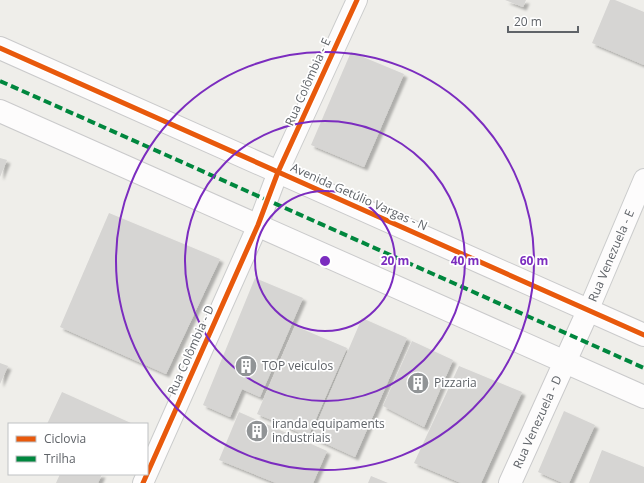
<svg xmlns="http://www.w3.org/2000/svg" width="644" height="483" viewBox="0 0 644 483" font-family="'Open Sans',sans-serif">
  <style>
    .building { fill: #d6d5d3; filter: url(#shadow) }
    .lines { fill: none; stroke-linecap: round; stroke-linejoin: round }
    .street-casing { stroke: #cbcccc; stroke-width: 22 }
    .secondary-casing { stroke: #cacacb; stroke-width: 24 }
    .street { stroke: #fdfcfc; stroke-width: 20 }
    .secondary { stroke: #fdfcfc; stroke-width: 22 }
    .quiet { stroke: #00873e; stroke-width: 4; stroke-dasharray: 8 4; stroke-linecap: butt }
    .cycleway-casing { stroke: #fff; stroke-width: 8 }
    .cycleway { stroke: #e8590c; stroke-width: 5 }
    .ring { fill: none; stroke: #7b2cbf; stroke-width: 2 }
    .labels { text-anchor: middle; stroke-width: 3.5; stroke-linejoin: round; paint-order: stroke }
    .street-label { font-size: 12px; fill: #5f6368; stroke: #fff }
    .poi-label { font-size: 12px; fill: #5f6368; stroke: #fff; text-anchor: start }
    .centre { fill: #7b2cbf; stroke: #fff; stroke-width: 2 }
    .ring-label { font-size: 12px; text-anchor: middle; font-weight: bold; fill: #7b2cbf; stroke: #fff; stroke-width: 3.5; stroke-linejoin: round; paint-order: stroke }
  </style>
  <defs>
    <filter id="shadow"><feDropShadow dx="3.5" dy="3.5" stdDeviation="1" flood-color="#0004"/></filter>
  </defs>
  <rect width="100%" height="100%" fill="#efeeea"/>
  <g class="building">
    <path d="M505 0H526L523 7Z"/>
    <path d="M610 0H615L644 12V65L592 43Z"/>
    <path d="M351 52 404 74 364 167 311 145Z"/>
    <path d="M0 158 7 160 0 177Z"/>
    <path d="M109 213 220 259 166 374 60 327Z"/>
    <path d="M255 278 303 298 260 397 242 389 230 417 203 405Z"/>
    <path d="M362 318 407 338 355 457 311 437Z"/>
    <path d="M295 326 347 348 308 437 279 423 257 414Z"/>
    <path d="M412 341 453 360 424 427 383 406Z"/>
    <path d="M0 363 8 366 0 384Z"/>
    <path d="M459 366 522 392 481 483H461L414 463Z"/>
    <path d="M62 392 133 424H47Z"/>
    <path d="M564 411 595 425 569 483H563L538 472Z"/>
    <path d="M239 412 327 451 313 483H276L219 460Z"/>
    <path d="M602 450 644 467V483H589Z"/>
    <path d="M60 474H102L98 483H56Z"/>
    <path d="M371 476 388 483H368Z"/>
  </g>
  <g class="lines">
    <g class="street-casing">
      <g id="street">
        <path id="s1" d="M588 311 644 179"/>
        <path d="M143 483 258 225 278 172 357 0"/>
      </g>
    </g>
    <g class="secondary-casing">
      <g id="secondary">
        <path d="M0 48 644 335"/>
        <path d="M0 111 644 397"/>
        <path id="s2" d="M510 483 588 311"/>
      </g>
    </g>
    <use href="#street" class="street"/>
    <use href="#secondary" class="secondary"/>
    <path class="quiet" d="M0 81 644 368"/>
    <g class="cycleway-casing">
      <g id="cycleway">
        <path d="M0 48 644 335"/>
        <path d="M143 483 258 225 278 172 357 0"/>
      </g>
    </g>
    <use href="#cycleway" class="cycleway"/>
  </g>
  <g class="ring">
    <circle cx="325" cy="261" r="70"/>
    <circle cx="325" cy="261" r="140"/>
    <circle cx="325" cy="261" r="209"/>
  </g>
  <defs>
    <g id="building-disc" transform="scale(1.15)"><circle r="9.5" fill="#919496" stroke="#fff"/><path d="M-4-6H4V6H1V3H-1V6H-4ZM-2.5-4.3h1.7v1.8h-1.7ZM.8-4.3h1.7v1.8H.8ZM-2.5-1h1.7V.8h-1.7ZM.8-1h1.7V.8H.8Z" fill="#fff"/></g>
  </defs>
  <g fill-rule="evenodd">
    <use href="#building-disc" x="246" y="366"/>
    <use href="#building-disc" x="418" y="383"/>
    <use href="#building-disc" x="257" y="431"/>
  </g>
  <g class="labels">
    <g class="street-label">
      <text transform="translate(308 82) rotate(-66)" y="4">Rua Colômbia - E</text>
      <text transform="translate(359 197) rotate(24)" y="4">Avenida Getúlio Vargas - N</text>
      <text dy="4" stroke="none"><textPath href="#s1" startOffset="60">Rua Venezuela - E</textPath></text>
      <text transform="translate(191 350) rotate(-66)" y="4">Rua Colômbia - D</text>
      <text dy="4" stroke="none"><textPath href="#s2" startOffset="67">Rua Venezuela - D</textPath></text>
    </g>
    <g class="poi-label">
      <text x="262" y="370">TOP veiculos</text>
      <text x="434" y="387">Pizzaria</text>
      <text x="272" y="428">iranda equipaments<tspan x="272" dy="14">industriais</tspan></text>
    </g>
  </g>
  <circle cx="325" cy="261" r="6" class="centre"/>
  <g class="ring-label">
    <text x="395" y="265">20 m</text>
    <text x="465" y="265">40 m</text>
    <text x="534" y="265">60 m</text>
  </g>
  <rect x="8" y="423" width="140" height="52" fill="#ffffff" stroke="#bfc1c3"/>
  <rect x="16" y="436" width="20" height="6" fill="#e8590c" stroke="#bfc1c3"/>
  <text x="44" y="443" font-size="12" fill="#5f6368">Ciclovia</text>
  <rect x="16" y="456" width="20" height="6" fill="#00873e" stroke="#bfc1c3"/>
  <text x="44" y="463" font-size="12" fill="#5f6368">Trilha</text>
  <path d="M508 26v6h70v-6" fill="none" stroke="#5f6368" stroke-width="2"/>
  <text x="514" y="26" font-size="12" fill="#5f6368" stroke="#ffffff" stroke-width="3" paint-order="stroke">20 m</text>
</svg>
